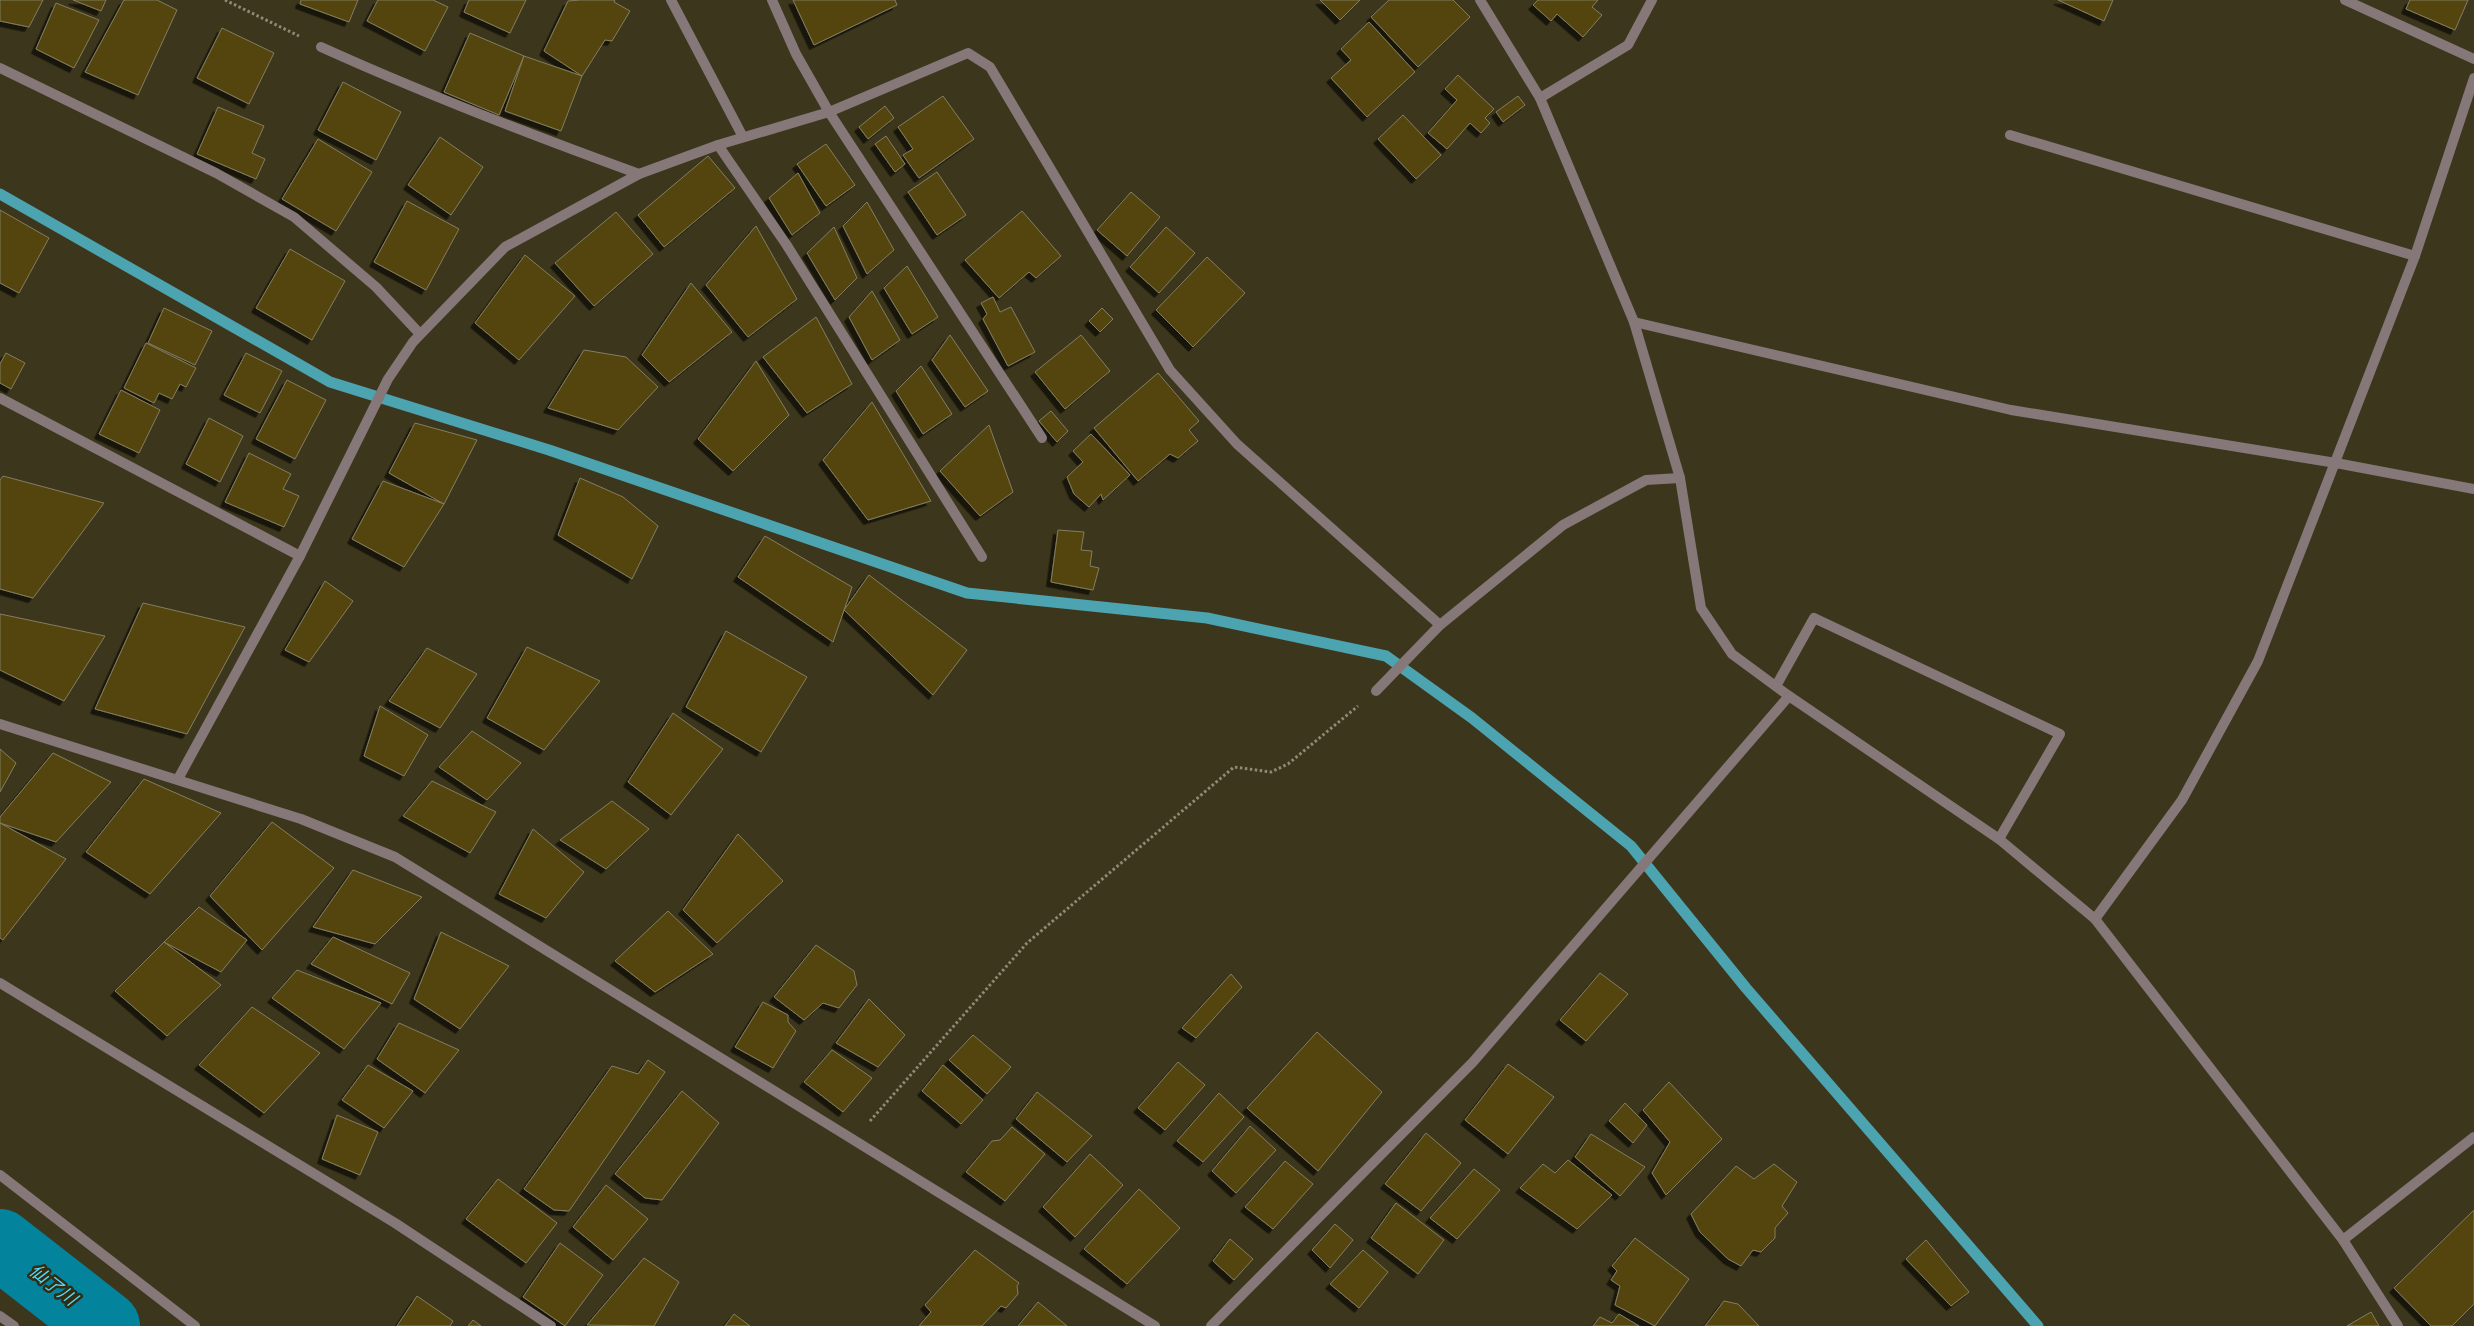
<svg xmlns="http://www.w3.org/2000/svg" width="2474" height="1326" viewBox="0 0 2474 1326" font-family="Merriweather,'Noto Sans JP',serif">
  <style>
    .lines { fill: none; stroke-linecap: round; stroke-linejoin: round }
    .stream { stroke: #4ca4b1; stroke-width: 11 }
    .river { stroke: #03839c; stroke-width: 70 }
    .building { fill: #52450a; stroke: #847e62; filter: url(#shadow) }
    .path { stroke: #8f8b75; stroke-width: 3; stroke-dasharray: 2.5 2.5; stroke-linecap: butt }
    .service { stroke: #867779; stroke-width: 10 }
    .minor { stroke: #867779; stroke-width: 10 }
    .labels { text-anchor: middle; stroke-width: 5; stroke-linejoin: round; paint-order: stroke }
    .water-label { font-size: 18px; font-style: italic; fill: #54dcfd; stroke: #322c12 }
  </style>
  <defs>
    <filter id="shadow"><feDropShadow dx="-4.5" dy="4.5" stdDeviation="0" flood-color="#0009"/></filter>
  </defs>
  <rect width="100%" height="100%" fill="#3c361c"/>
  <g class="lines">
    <path class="stream" d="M0 194 330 382 549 450 967 593 1207 618 1386 656 1472 718 1631 846 1746 988 2038 1326"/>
    <path class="river" d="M0 1244 105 1326"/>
  </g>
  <g class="building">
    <path d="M0 0H43L29 27 0 21Z"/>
    <path d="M73 0H106L101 11Z"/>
    <path d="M124 0H157L177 10 138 95 85 72Z"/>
    <path d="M301 0H358L349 22 300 4Z"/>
    <path d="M378 0H433L448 7 425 51 367 21Z"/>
    <path d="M469 0H526L510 33 464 12Z"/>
    <path d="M580 0H615L614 2 630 11 612 41 605 40 582 76 544 51 568 1Z"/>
    <path d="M793 0H895L897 5 814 45Z"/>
    <path d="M1320 0H1360L1340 20Z"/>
    <path d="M1389 0H1453L1470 17 1418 67 1371 17Z"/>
    <path d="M1538 0H1598L1592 7 1602 15 1583 37 1557 14 1551 21 1533 5Z"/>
    <path d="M2058 0H2113L2104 21Z"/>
    <path d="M2410 0H2468L2455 30 2406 9Z"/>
    <path d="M56 3 99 20 74 68 36 49Z"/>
    <path d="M1369 22 1415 72 1367 117 1331 78 1351 60 1341 49Z"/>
    <path d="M222 28 274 53 249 104 197 78Z"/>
    <path d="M470 33 524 56 499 115 444 92Z"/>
    <path d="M524 56 582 76 561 131 505 111Z"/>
    <path d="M1458 75 1494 109 1485 118 1490 123 1481 133 1470 123 1447 149 1428 133 1457 100 1445 89Z"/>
    <path d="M343 82 401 112 376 160 318 130Z"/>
    <path d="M943 96 974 139 919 178 903 155 913 149 898 127Z"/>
    <path d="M1518 96 1525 105 1503 122 1496 112Z"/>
    <path d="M885 106 894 118 868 139 859 127Z"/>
    <path d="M218 107 264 126 252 153 265 159 256 179 197 154Z"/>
    <path d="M1403 115 1441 155 1416 179 1378 139Z"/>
    <path d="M886 136 905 164 895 172 875 144Z"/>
    <path d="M440 137 483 167 451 215 408 185Z"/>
    <path d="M318 139 372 172 336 231 282 199Z"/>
    <path d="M826 144 855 185 826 206 797 164Z"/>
    <path d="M708 156 735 188 664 247 638 215Z"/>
    <path d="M937 172 966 215 937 235 908 192Z"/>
    <path d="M798 173 820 213 792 235 769 198Z"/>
    <path d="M1131 192 1160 217 1127 256 1097 230Z"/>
    <path d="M407 201 459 229 426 290 374 262Z"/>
    <path d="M867 202 894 250 867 274 843 226Z"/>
    <path d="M0 210 49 238 19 293 0 283Z"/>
    <path d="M1022 211 1061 256 1036 278 1029 272 999 298 965 260Z"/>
    <path d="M616 212 653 254 594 306 555 263Z"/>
    <path d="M756 226 797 299 748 337 706 285Z"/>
    <path d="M834 227 857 278 835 300 807 253Z"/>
    <path d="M1166 227 1195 253 1159 293 1130 267Z"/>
    <path d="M290 249 345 281 312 340 256 308Z"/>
    <path d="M525 255 575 296 519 360 475 323Z"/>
    <path d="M1207 257 1245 293 1193 347 1156 310Z"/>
    <path d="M907 266 938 317 912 334 884 288Z"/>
    <path d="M691 283 732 332 669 382 642 355Z"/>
    <path d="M872 291 900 340 872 360 849 317Z"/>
    <path d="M993 297 1000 312 1011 307 1035 352 1008 366 983 319 987 314 981 303Z"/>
    <path d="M164 308 212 331 195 365 148 343Z"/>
    <path d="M1102 308 1113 319 1100 332 1089 321Z"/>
    <path d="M816 317 852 384 807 413 763 357Z"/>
    <path d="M950 335 988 391 965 407 932 360Z"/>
    <path d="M1081 335 1110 371 1065 409 1035 372Z"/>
    <path d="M146 343 196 368 186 387 180 384 172 399 159 393 154 403 124 388Z"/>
    <path d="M584 350 626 357 658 387 618 430 548 408Z"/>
    <path d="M6 353 25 363 11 389 0 383V364Z"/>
    <path d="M246 353 282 371 260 413 224 395Z"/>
    <path d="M756 361 789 415 733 471 698 439Z"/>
    <path d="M921 366 952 414 923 434 896 391Z"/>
    <path d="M1158 373 1199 421 1189 430 1198 441 1178 458 1170 454 1138 481 1094 428Z"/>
    <path d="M287 380 326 400 295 459 256 439Z"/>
    <path d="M121 390 160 410 139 453 99 434Z"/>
    <path d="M872 402 931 501 868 520 823 460Z"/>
    <path d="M1051 411 1068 431 1057 442 1039 421Z"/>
    <path d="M209 418 243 436 220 482 186 464Z"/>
    <path d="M415 423 477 440 444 504 389 473Z"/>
    <path d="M989 425 1013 492 980 516 940 471Z"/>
    <path d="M1091 434 1130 475 1103 500 1101 494 1089 507 1074 494 1067 477 1083 462 1073 451Z"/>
    <path d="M249 453 291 474 283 489 299 496 284 527 225 502Z"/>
    <path d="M3 476 104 503 33 598 0 589V480Z"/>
    <path d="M580 478 623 497 658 526 632 579 558 535Z"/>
    <path d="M383 481 444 504 404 567 352 539Z"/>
    <path d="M1058 530 1084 532 1081 550 1092 551 1090 566 1099 568 1093 590 1051 582Z"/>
    <path d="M765 536 852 587 833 642 738 577Z"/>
    <path d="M869 575 967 650 933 695 844 610Z"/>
    <path d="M325 581 353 601 309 662 285 650Z"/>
    <path d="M143 603 245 627 187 734 95 709Z"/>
    <path d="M0 614 105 636 64 701 0 670Z"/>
    <path d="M726 631 807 677 761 752 686 707Z"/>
    <path d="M527 647 600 681 544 750 487 718Z"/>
    <path d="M427 648 477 674 440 728 389 701Z"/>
    <path d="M380 706 428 735 404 776 364 756Z"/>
    <path d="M673 713 723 749 671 815 628 782Z"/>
    <path d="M472 731 521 763 487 800 439 767Z"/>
    <path d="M0 749 16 763 0 792Z"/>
    <path d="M53 753 111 782 56 842 0 823V817Z"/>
    <path d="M144 779 221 813 150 894 86 852Z"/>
    <path d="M432 781 496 812 470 853 403 816Z"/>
    <path d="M612 801 649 829 606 869 560 840Z"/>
    <path d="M272 822 334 868 262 950 210 896Z"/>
    <path d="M0 823 66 859 3 940 0 938Z"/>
    <path d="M533 829 584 872 546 918 499 894Z"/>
    <path d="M738 834 783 881 717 943 683 910Z"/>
    <path d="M353 870 422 897 375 944 313 927Z"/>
    <path d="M199 907 247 940 221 972 164 942Z"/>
    <path d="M668 911 713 954 655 992 615 961Z"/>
    <path d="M441 932 509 966 460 1029 414 999Z"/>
    <path d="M333 937 410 973 392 1004 311 964Z"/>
    <path d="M164 942 221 985 167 1036 115 991Z"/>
    <path d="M816 945 854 971 857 985 839 1008 823 1003 804 1020 774 997Z"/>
    <path d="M297 970 381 1003 344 1049 272 998Z"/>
    <path d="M1600 973 1628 994 1586 1041 1560 1020Z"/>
    <path d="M1231 974 1242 987 1196 1038 1182 1028Z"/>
    <path d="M869 999 905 1035 878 1067 836 1043Z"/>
    <path d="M763 1002 788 1015V1022L796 1031 773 1068 735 1047Z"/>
    <path d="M252 1007 320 1053 264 1113 199 1065Z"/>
    <path d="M399 1023 459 1050 425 1093 377 1059Z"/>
    <path d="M1317 1032 1382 1092 1318 1171 1247 1108Z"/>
    <path d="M973 1035 1011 1067 987 1094 949 1060Z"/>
    <path d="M832 1050 872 1078 843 1112 804 1082Z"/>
    <path d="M648 1060 665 1072 569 1211 554 1210 524 1189 612 1066 638 1074Z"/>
    <path d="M1178 1062 1205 1085 1165 1130 1138 1108Z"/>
    <path d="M1508 1064 1554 1097 1508 1154 1465 1120Z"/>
    <path d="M368 1065 413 1091 384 1128 342 1100Z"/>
    <path d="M943 1065 983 1100 961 1124 922 1091Z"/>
    <path d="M1669 1082 1722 1139 1666 1195 1652 1173 1670 1142 1643 1110Z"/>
    <path d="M682 1091 719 1123 662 1200 645 1198 615 1174Z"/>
    <path d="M1037 1092 1092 1136 1067 1162 1016 1119Z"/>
    <path d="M1219 1093 1244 1117 1203 1162 1177 1141Z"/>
    <path d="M1625 1103 1647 1125 1633 1143 1609 1121Z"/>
    <path d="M337 1115 378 1132 360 1175 322 1159Z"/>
    <path d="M1250 1126 1276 1150 1236 1193 1212 1171Z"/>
    <path d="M1012 1127 1045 1154 1005 1201 966 1172 992 1141 1000 1140Z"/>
    <path d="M1426 1133 1461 1163 1421 1211 1385 1184Z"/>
    <path d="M1591 1134 1645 1167 1620 1196 1575 1157Z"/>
    <path d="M1090 1154 1123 1185 1075 1237 1043 1207Z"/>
    <path d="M1568 1160 1612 1195 1577 1229 1520 1188 1543 1164 1555 1173Z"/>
    <path d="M1285 1161 1313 1184 1273 1229 1245 1207Z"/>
    <path d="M1774 1164 1797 1182 1782 1206 1788 1213 1775 1228V1238L1761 1252 1753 1250 1741 1266 1728 1259 1700 1232 1691 1214 1736 1166 1754 1179Z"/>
    <path d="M1474 1169 1500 1190 1457 1239 1430 1218Z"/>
    <path d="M498 1179 557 1223 526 1263 466 1219Z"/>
    <path d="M606 1185 648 1219 613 1260 573 1227Z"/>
    <path d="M1139 1189 1180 1228 1127 1284 1084 1249Z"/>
    <path d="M1396 1203 1444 1240 1418 1274 1371 1238Z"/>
    <path d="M2474 1210V1304L2452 1326H2431L2394 1288Z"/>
    <path d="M1335 1224 1353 1240 1330 1268 1312 1250Z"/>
    <path d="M1635 1238 1689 1279 1655 1326 1615 1305 1620 1286 1611 1280 1617 1271 1612 1266Z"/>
    <path d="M1230 1239 1253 1259 1234 1280 1213 1261Z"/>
    <path d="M1926 1240 1969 1292 1951 1306 1906 1259Z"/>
    <path d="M560 1243 603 1275 565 1326 523 1297Z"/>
    <path d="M975 1250 1019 1283 1017 1286 1018 1294 1006 1308 1001 1306 982 1326H919L931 1312 925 1305Z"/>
    <path d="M1363 1250 1388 1272 1359 1308 1330 1284Z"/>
    <path d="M644 1258 679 1282 654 1326 587 1325Z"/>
    <path d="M417 1296 453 1321 450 1326H397Z"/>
    <path d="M1724 1301 1738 1304 1759 1326H1705Z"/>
    <path d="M1038 1302 1067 1326H1018Z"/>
    <path d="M2371 1312 2379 1326H2347Z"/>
    <path d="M734 1314 750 1326H725Z"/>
    <path d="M1619 1314 1639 1326H1593L1600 1317 1612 1323Z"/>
    <path d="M473 1320 481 1326H468Z"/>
  </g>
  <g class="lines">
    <g class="path">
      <path d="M225 0 299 36"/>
      <path d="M870 1121 1027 943 1234 767 1271 772 1288 764 1358 706"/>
    </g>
    <g class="service">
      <path d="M772 0 796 54 829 112 1042 438"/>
      <path d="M2345 0 2474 59"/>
      <path d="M321 47C425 94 531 135 639 174"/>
      <path d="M0 68 216 173 294 217 376 287 420 334"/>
      <path d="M2010 135 2415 256"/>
      <path d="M718 145 786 244 982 557"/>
      <path d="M0 398 300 556"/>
      <path d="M1776 686 1814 618 2060 734 1999 839"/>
      <path d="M0 1316 14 1326"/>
    </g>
    <g class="minor">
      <path d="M671 0 743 137"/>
      <path d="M1480 0 1540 98 1634 322 1680 478 1701 608 1732 654 1789 696 1999 839 2095 919 2343 1240 2398 1326"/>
      <path d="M1540 98 1628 45 1652 0"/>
      <path d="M1634 322 2011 410 2336 463 2474 489"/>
      <path d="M1376 691 1440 625 1563 525 1646 480 1680 478"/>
      <path d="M0 724 301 819 395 857 1155 1326"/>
      <path d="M178 779 300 556 388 379 413 342 505 247 639 174 718 145 829 112 968 53 990 67 1170 370 1237 444 1440 625"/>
      <path d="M2095 919 2182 800 2258 661 2415 256 2474 78"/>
      <path d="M0 983 395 1223 551 1326"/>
      <path d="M0 1175 195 1326"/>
      <path d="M2343 1240 2474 1137"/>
      <path d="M1211 1326 1473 1062 1789 696"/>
    </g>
  </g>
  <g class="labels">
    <g class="water-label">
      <text transform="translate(53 1285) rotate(38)" y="6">仙了川</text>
    </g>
  </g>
</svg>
